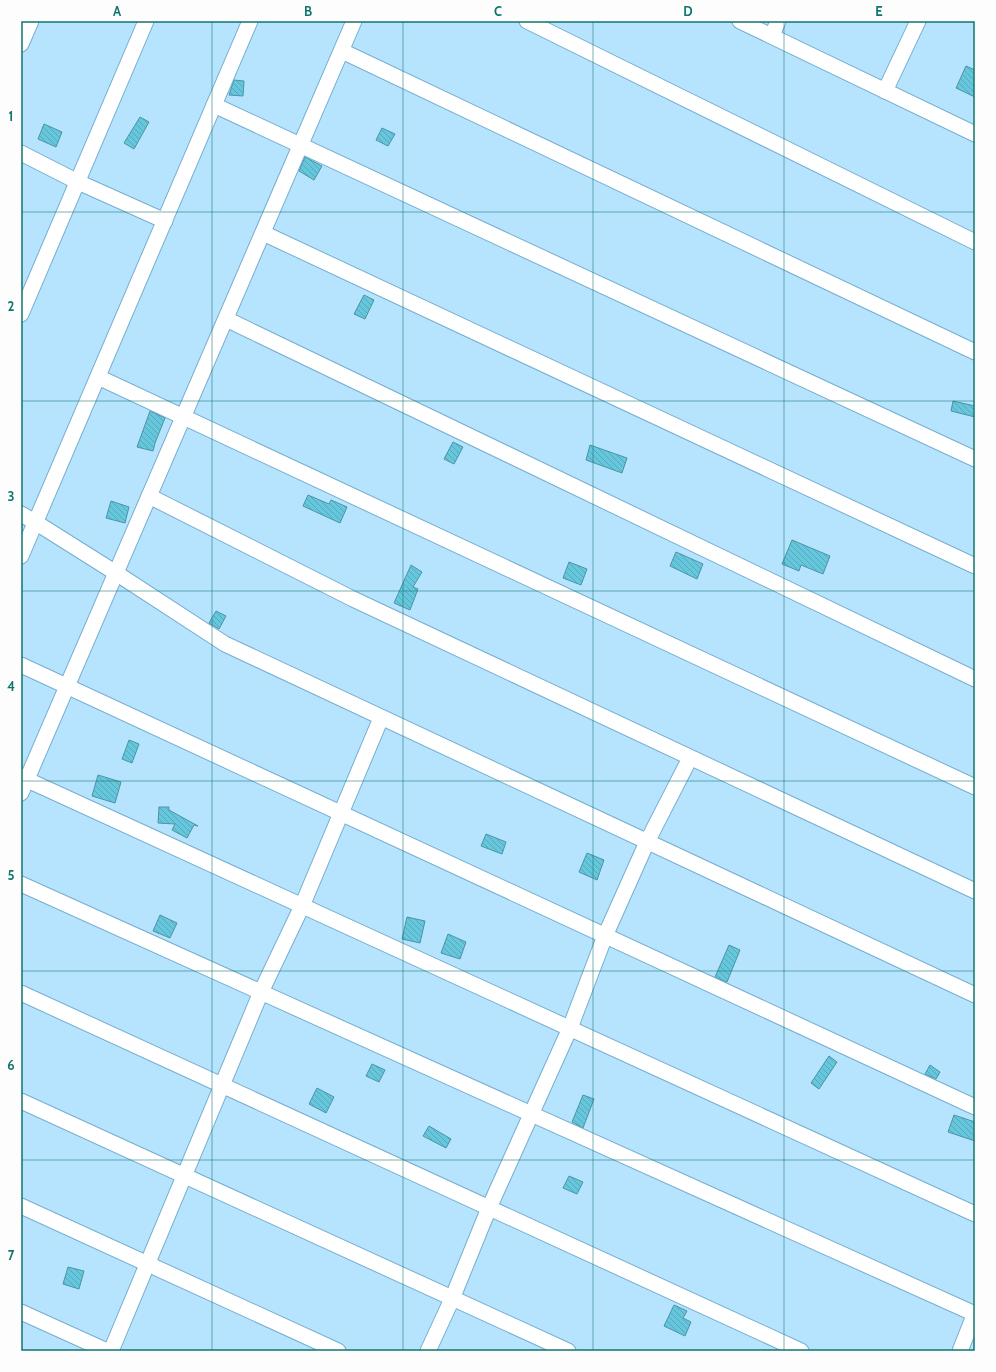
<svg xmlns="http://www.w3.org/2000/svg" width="996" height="1372" viewBox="0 0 996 1372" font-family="Cabin,sans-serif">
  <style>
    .building { fill: url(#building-back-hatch); stroke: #4c94a4 }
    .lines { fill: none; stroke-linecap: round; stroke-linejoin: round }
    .minor-casing { stroke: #75aece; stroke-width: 17 }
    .minor { stroke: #fff; stroke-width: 15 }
    .grid { fill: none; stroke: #0f766e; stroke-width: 1; stroke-opacity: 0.55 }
    .neatline { fill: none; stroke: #0f766e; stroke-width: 1.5 }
    .grid-label { font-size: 13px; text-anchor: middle; font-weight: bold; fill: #0f766e }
  </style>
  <defs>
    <pattern id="building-back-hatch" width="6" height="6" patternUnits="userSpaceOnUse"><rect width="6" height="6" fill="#65c6dc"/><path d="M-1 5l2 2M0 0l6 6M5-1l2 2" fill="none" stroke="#56aabd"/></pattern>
  </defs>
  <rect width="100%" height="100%" fill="#b6e4ff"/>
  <g class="building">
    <path d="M966 66 975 70V97L956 88Z"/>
    <path d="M234 80 244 81 243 96 229 95Z"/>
    <path d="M140 117 149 122 134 149 124 143Z"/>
    <path d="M44 124 62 132 56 147 38 139Z"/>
    <path d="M382 128 395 134 388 146 376 140Z"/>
    <path d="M305 157 322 166 314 180 299 171Z"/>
    <path d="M364 295 374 300 365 319 354 314Z"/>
    <path d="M953 401 975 406V417L951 411Z"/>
    <path d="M150 411 165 418 155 443 153 451 137 447Z"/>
    <path d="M453 442 463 447 454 464 444 459Z"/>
    <path d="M590 445 627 458 622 473 586 460Z"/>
    <path d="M308 495 329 504 331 500 347 507 340 523 303 506Z"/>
    <path d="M111 501 129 507 125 523 106 518Z"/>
    <path d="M792 540 830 556 823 574 801 565 799 571 782 564Z"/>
    <path d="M676 552 703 564 697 579 670 566Z"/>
    <path d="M569 562 587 569 581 585 563 578Z"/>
    <path d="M411 565 422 572 413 587 418 589 410 610 394 603Z"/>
    <path d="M216 611 226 616 219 629 209 623Z"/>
    <path d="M129 740 139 744 132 763 122 759Z"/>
    <path d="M98 775 121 782 115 803 92 796Z"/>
    <path d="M159 807H169V810L198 826 194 825 187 838 172 830 175 824 158 823Z"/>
    <path d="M486 834 506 842 502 854 481 846Z"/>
    <path d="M587 853 604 860 597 880 579 872Z"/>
    <path d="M160 915 177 923 170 938 153 931Z"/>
    <path d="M407 917 425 921 420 943 402 939Z"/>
    <path d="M448 934 466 942 460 959 441 953Z"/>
    <path d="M729 945 740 950 727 982 715 977Z"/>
    <path d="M829 1056 837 1062 819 1089 811 1083Z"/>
    <path d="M372 1064 385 1070 379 1082 366 1076Z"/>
    <path d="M930 1065 940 1072 936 1079 925 1074Z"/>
    <path d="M317 1088 334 1097 326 1113 309 1104Z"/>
    <path d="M583 1095 594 1099 583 1128 572 1122Z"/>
    <path d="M954 1115 975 1122V1141L948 1132Z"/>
    <path d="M429 1126 451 1139 446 1148 423 1136Z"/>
    <path d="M569 1176 583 1182 577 1194 563 1188Z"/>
    <path d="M68 1267 84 1271 79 1289 63 1284Z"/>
    <path d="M674 1305 687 1311 683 1318 691 1322 685 1336 664 1326Z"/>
  </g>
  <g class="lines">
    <g class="minor-casing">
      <g id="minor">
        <path d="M527 21 975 242"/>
        <path d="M740 21 975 134"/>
        <path d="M772 36 778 21"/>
        <path d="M21 44 31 21"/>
        <path d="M342 51 975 352"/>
        <path d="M885 91 918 21"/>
        <path d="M214 105 975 459"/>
        <path d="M21 153 78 182 165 221"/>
        <path d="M263 233 975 566"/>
        <path d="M21 314 146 21"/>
        <path d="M226 319 975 679"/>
        <path d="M98 377 975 787"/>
        <path d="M149 496 353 599 975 891"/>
        <path d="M21 514 35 522 116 573 225 644 975 995"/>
        <path d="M21 556 250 21"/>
        <path d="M21 665 975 1107"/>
        <path d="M21 777 975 1214"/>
        <path d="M21 793 354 21"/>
        <path d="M21 884 975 1314"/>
        <path d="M21 993 801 1351"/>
        <path d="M21 1101 568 1351"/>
        <path d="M21 1206 338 1351"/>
        <path d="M21 1312 107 1351"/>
        <path d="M111 1351 261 992 302 906 381 718"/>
        <path d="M428 1351 452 1299 489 1208 570 1028 605 936 647 842 690 758"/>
        <path d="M960 1351 975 1313"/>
      </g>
    </g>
    <use href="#minor" class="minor"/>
  </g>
  <path class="grid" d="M212 21V1351M403 21V1351M593 21V1351M784 21V1351M21 212H975M21 401H975M21 591H975M21 781H975M21 971H975M21 1160H975"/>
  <rect width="996" height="1372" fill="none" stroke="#fdfdfd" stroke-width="44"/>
  <rect x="22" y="22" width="952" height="1328" class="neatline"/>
  <g class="grid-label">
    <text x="117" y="16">A</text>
    <text x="308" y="16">B</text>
    <text x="498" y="16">C</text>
    <text x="688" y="16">D</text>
    <text x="879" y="16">E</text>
    <text x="11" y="121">1</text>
    <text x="11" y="311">2</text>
    <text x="11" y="501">3</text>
    <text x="11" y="691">4</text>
    <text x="11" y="880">5</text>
    <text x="11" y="1070">6</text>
    <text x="11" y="1260">7</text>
  </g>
</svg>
